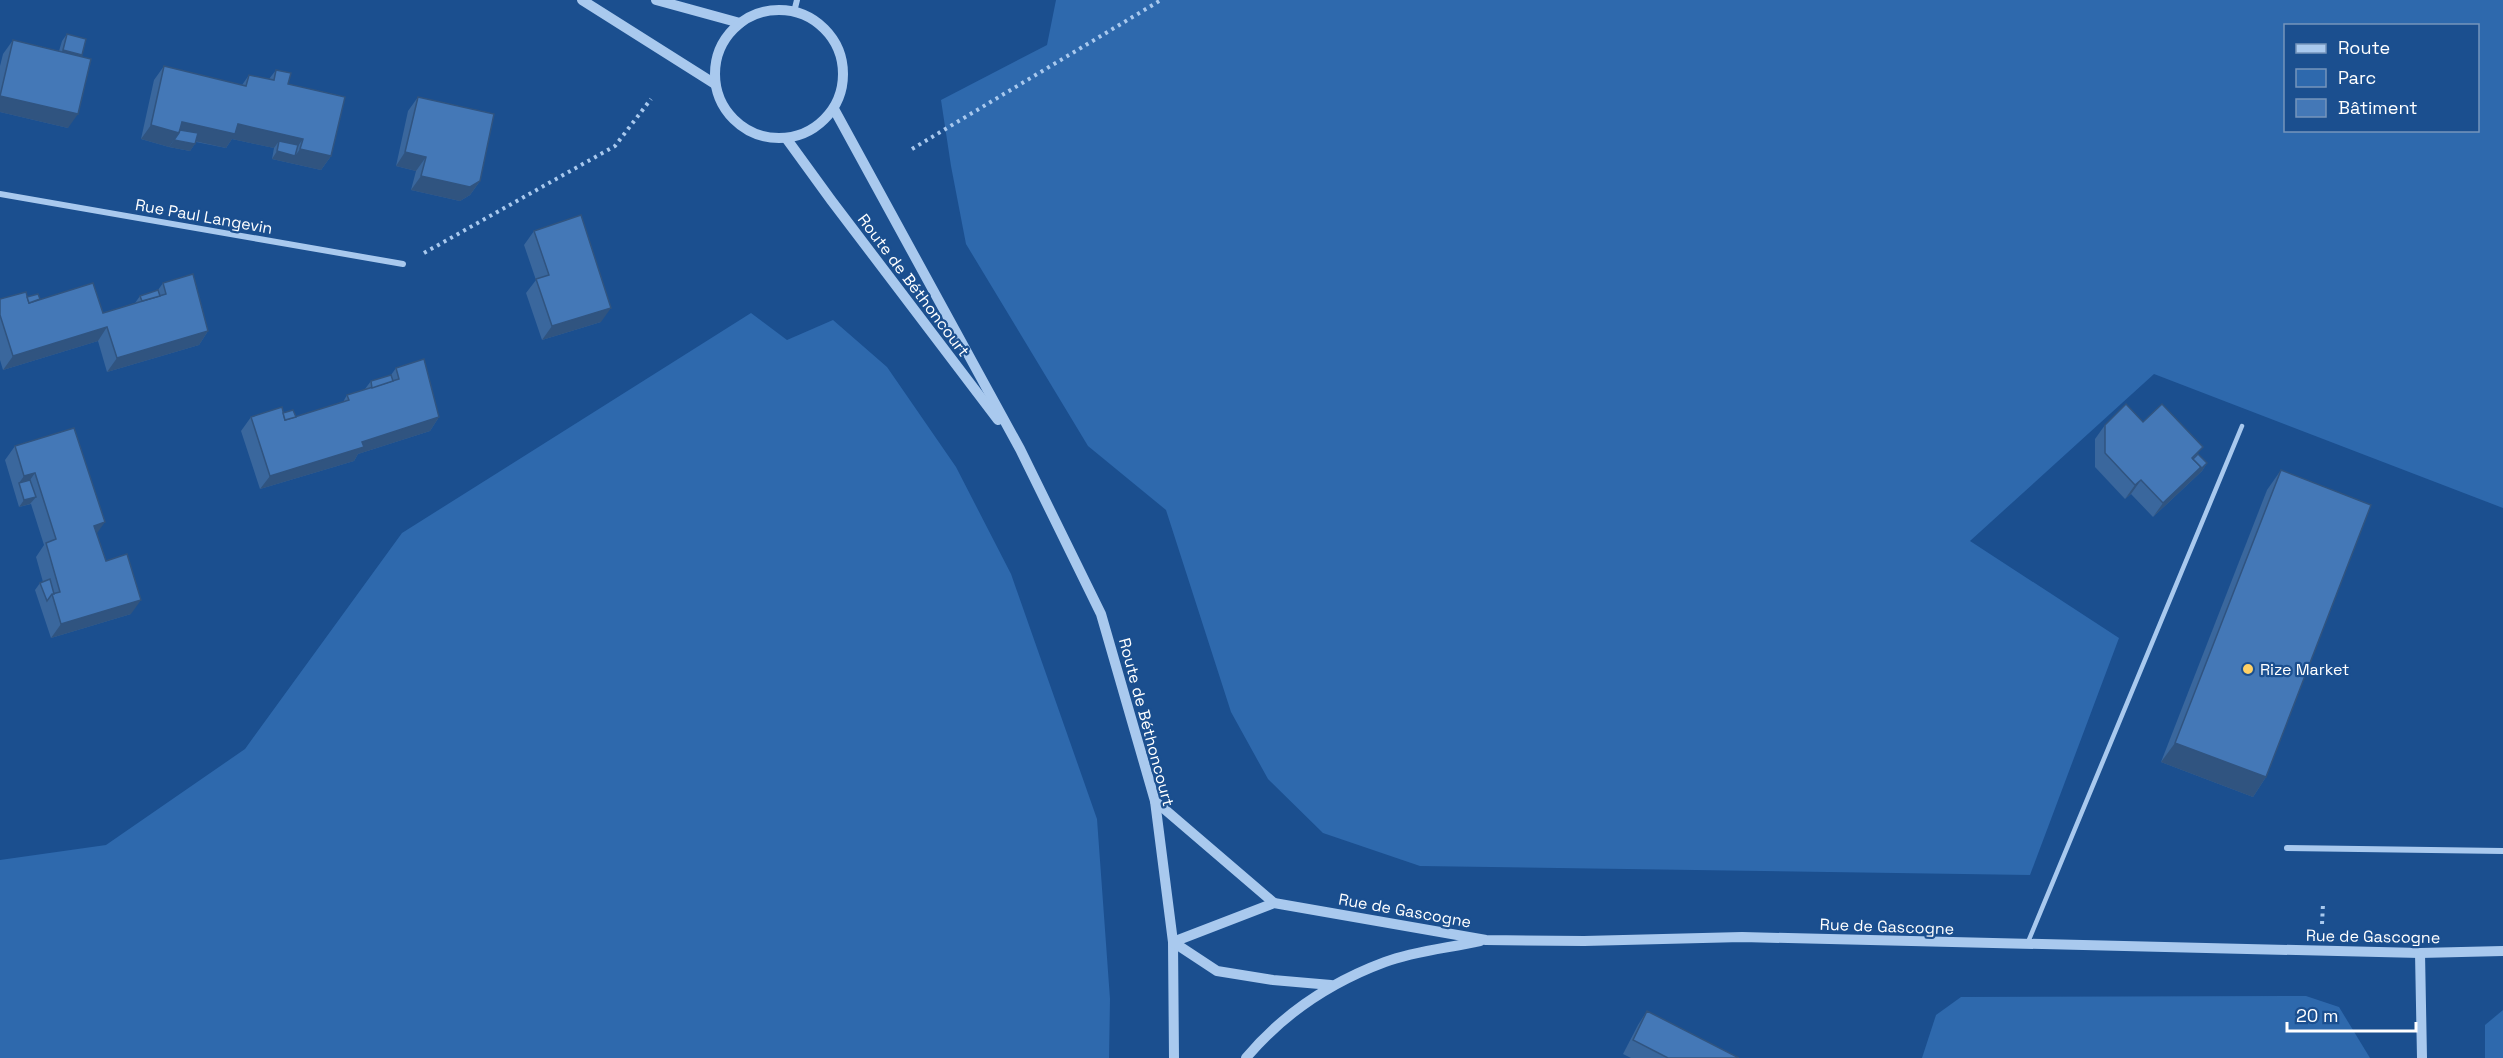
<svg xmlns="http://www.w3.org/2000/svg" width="2503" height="1058" viewBox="0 0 2503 1058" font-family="'Space Grotesk',sans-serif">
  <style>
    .green { fill: #2e69ad; fill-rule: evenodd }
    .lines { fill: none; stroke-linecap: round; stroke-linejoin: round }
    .path { stroke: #a9c9ee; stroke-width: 4; stroke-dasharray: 3 4.5; stroke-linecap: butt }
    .service { stroke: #a9c9ee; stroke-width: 4.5 }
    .minor { stroke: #a9c9ee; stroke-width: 6 }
    .tertiary { stroke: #a9c9ee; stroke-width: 10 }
    .wall { fill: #3a679d }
    .shaded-wall { fill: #305480 }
    .building { fill: #4478b7; stroke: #305480; stroke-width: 1.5 }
    .poi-dot { fill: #ffd166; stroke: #1b4f8f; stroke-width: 2 }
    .labels { text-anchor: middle; stroke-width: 4.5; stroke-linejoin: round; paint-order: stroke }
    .street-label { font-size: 16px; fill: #fff; stroke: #1b4f8f }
    .poi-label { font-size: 16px; fill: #fff; stroke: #1b4f8f; text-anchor: start }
  </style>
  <rect width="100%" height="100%" fill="#1b4f8f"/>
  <g class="green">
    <path d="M1056 0H2503V508L2154 374 1970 541 2119 638 2030 875 1420 866 1323 833 1268 779 1231 712 1166 510 1088 446 966 244 951 166 941 100 1047 45ZM2286 26H2478V130H2286Z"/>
    <path d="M751 313 787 340 833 320 887 367 956 467 1011 574 1097 819 1110 999 1109 1058H0V860L106 845 245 749 402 533Z"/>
    <path d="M2306 996 2339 1007 2370 1058H1922L1936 1015 1961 997Z"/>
    <path d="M2503 1010V1058H2485V1025Z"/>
  </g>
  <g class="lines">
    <g class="path">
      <path d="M912 149 1161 0"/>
      <path d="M424 253 615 146 651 99"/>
      <path d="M2322 924 2323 904"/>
    </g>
    <path class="service" d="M2028 942 2242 426"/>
    <g class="minor">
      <path d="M794 12 797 0"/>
      <path d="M0 194 403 264"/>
      <path d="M2287 848 2503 851"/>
    </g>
    <g class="tertiary">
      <path d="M582 0 715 84"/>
      <path d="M656 0 740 23"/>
      <circle cx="779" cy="74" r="64"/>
      <path d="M834 109 1020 449 1101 614 1155 801 1173 942 1174 1058"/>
      <path d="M786 138 831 200 998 420"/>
      <path d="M1155 801 1274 903"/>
      <path d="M1173 942 1274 903 1486 940 1584 941 1742 937 2420 953 2503 951"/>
      <path d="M1173 942 1217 971 1273 980 1331 985"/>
      <path d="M2420 953 2422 1058"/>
      <path d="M1246 1058C1283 1014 1331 982 1385 962 1414 951 1449 948 1480 941"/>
    </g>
  </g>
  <g class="wall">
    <path d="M67 34 82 55 68 128 0 112V66L3 54 13 40 59 51 62 41Z"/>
    <path d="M164 66 242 85 249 75 269 79 276 70 288 84 331 156 321 170 272 159 274 148 232 139 226 148 196 142 190 151 169 147 141 139 154 80Z"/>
    <path d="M418 97 480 181 470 195 460 201 411 190 416 171 396 166 408 111Z"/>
    <path d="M534 231 601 322 542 340 526 293 536 280 524 245Z"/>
    <path d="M163 283 208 331 199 345 107 372 98 341 3 370 0 360V299H40L103 313 135 303 140 296 158 290Z"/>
    <path d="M396 368 439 417 430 431 358 454 354 461 260 489 241 431 251 417H296L343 402 347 395 366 390 365 389 371 381 391 375Z"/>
    <path d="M2143 422 2198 454 2207 463 2202 471 2153 517 2131 494 2125 499 2095 467V439L2105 425Z"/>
    <path d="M15 446 97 534 106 561 131 614 51 638 35 590 40 583 43 582 36 557 44 545 31 504 19 507 5 460Z"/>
    <path d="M2281 470 2266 777 2253 797 2161 762 2267 490Z"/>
    <path d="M1647 1011 1739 1058H1631L1623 1054 1638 1025Z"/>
  </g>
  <g class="shaded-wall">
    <path d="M63 50 82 55 77 63 58 58Z"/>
    <path d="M0 96 78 114 68 128 0 112Z"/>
    <path d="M182 122 238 124 303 139 293 153 279 141 274 148 232 139 226 148 176 137 169 147 141 139 151 125Z"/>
    <path d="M174 140 195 144 190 151 169 147Z"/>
    <path d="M300 149 331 156 321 170 272 159 277 151 295 156Z"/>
    <path d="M405 152 426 157 416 171 396 166Z"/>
    <path d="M421 176 480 181 470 195 460 201 411 190Z"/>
    <path d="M611 308 601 322 542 340 552 326Z"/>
    <path d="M107 327 98 341 3 370 13 356Z"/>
    <path d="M208 331 199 345 107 372 117 358Z"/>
    <path d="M439 417 430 431 358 454 354 461 260 489 270 476 362 442Z"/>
    <path d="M2207 463 2202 471 2153 517 2163 503 2201 467Z"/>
    <path d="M35 473 25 487 19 483 14 490 24 476Z"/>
    <path d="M2141 480 2131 494 2125 499 2135 485Z"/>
    <path d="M36 497 30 504 19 507 24 500Z"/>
    <path d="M105 522 95 536 94 526Z"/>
    <path d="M141 600 131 614 51 638 61 624Z"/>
    <path d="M2175 743 2266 777 2253 797 2161 762Z"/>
  </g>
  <g class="building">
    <path d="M67 34 86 39 82 55 63 50Z"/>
    <path d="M13 40 91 59 78 114 0 96Z"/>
    <path d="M164 66 246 86 249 75 274 80 276 70 291 73 288 84 345 97 331 156 300 149 303 139 238 124 235 134 182 122 179 133 151 125Z"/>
    <path d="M418 97 494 114 480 181 470 187 421 176 426 157 405 152Z"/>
    <path d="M180 130 198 133 195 144 174 140 179 133Z"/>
    <path d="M279 141 298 145 295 156 277 151Z"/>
    <path d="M581 215 611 308 552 326 536 279 549 275 534 231Z"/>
    <path d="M193 274 208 331 117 358 107 327 13 356 0 315V299L26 292 29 303 93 283 103 313 166 294 163 283Z"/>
    <path d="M158 290 160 296 142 301 140 296Z"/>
    <path d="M38 294 40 299 29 303 27 297Z"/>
    <path d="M424 359 439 417 362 442 364 447 270 476 251 417 282 407 285 420 349 400 347 395 399 379 396 368Z"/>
    <path d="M391 375 393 381 372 388 371 381Z"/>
    <path d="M2126 404 2143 422 2162 404 2203 447 2192 458 2201 467 2163 503 2141 480 2135 485 2105 453V425Z"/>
    <path d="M293 410 296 417 285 420 283 413Z"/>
    <path d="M74 428 105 522 94 526 106 561 127 554 141 600 61 624 52 594 60 592 46 543 56 539 35 473 24 476 15 446Z"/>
    <path d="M2198 454 2207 463 2196 474 2201 467 2193 459Z"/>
    <path d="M2281 470 2371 505 2266 777 2175 743Z"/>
    <path d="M30 480 36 497 24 500 19 483Z"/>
    <path d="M50 579 54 594H52L47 601 40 583Z"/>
    <path d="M1647 1011 1739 1058H1668L1633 1040Z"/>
  </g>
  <circle class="poi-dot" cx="2248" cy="669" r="6"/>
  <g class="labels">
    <g class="street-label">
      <text transform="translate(204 216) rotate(10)" y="6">Rue Paul Langevin</text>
      <text transform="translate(914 285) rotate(53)" y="6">Route de Béthoncourt</text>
      <text transform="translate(1147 722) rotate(75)" y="6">Route de Béthoncourt</text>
      <text transform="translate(1405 910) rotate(10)" y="6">Rue de Gascogne</text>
      <text transform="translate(1887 926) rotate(2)" y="6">Rue de Gascogne</text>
      <text transform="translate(2373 936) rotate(1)" y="6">Rue de Gascogne</text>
    </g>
    <g class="poi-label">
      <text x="2260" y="675">Rize Market</text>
    </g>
  </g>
  <rect x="2284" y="24" width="195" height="108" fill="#1b4f8f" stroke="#7695bc" stroke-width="1.5"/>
  <rect x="2296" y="44" width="30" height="9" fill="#a9c9ee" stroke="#7695bc" stroke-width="1.5"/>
  <text x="2338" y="54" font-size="18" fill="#ffffff">Route</text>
  <rect x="2296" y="69" width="30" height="18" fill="#2e69ad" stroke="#7695bc" stroke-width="1.5"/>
  <text x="2338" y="84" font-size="18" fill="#ffffff">Parc</text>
  <rect x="2296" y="99" width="30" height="18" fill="#4478b7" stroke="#7695bc" stroke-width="1.5"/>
  <text x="2338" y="114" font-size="18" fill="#ffffff">Bâtiment</text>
  <path d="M2287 1022v9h129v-9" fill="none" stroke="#ffffff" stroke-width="3"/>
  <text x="2296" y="1022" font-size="18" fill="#ffffff" stroke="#1b4f8f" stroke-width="4.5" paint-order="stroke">20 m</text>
</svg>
